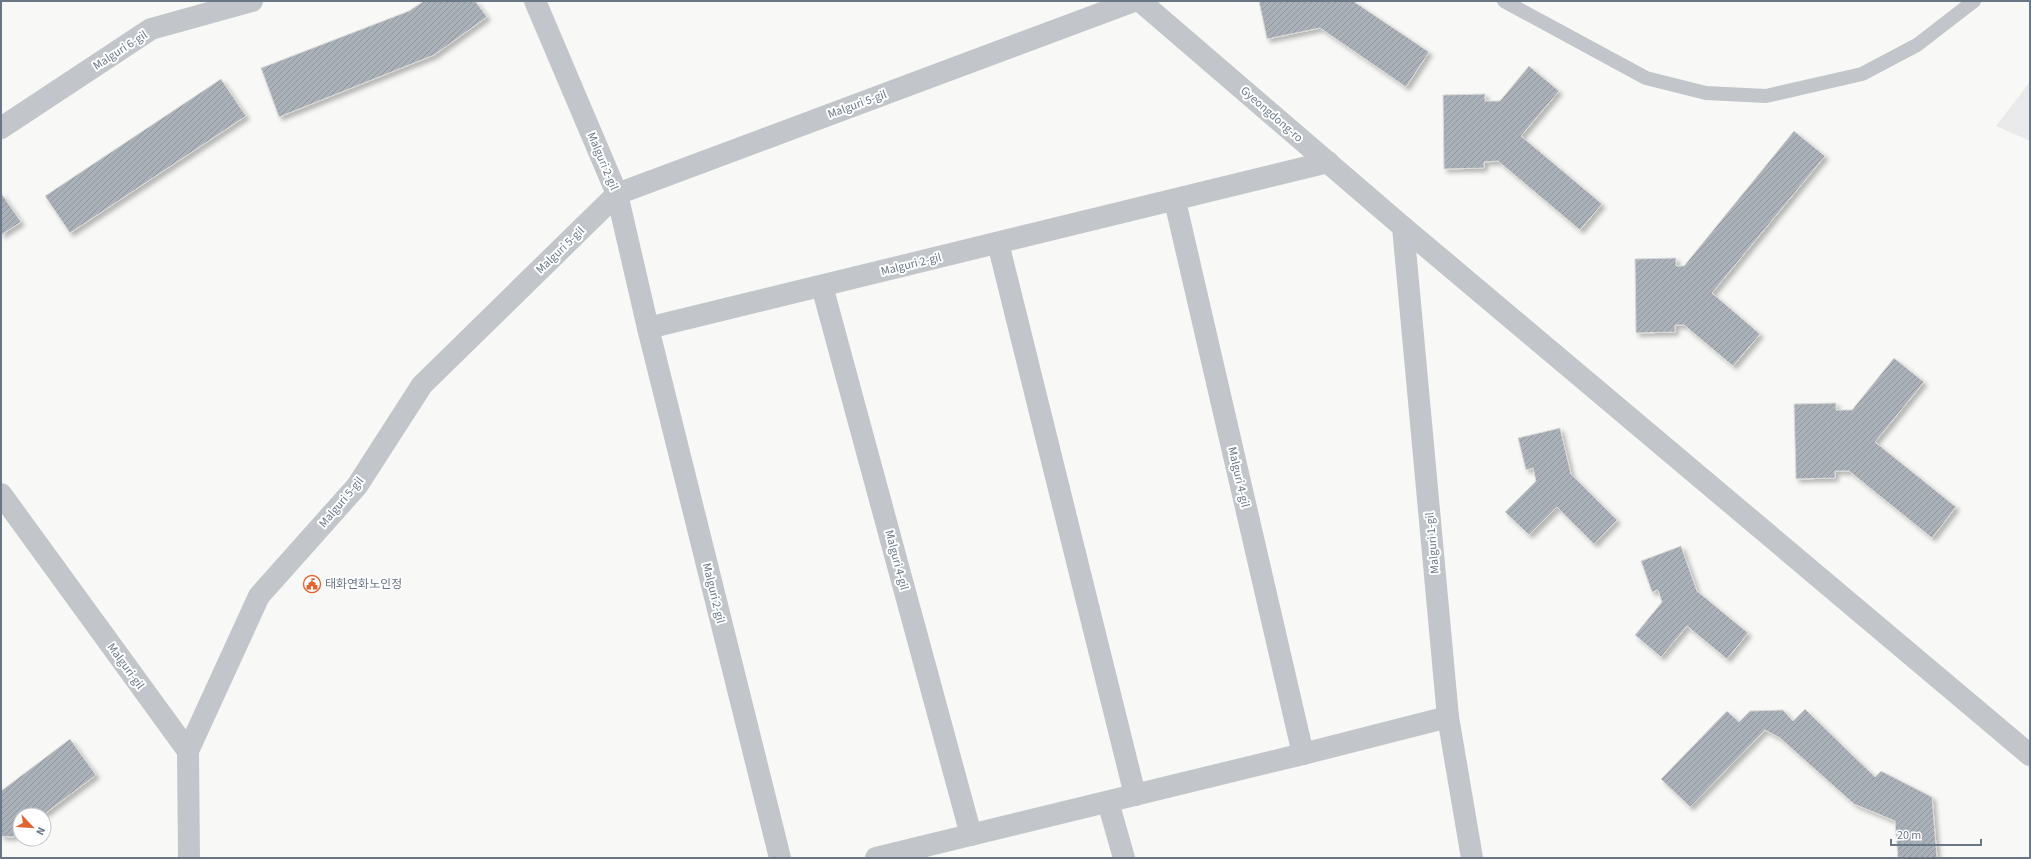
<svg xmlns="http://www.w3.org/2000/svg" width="2031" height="859" viewBox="0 0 2031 859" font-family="'Source Sans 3','Noto Sans KR',sans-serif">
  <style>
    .built { fill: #e9eae9 }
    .building { fill: url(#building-hatch); stroke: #dadad8; filter: url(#shadow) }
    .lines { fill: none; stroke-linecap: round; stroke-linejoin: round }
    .service { stroke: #c2c5c9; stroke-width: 14 }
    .minor { stroke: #c2c5c9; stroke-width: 22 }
    .labels { text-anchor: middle; stroke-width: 4; stroke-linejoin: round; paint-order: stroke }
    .street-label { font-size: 12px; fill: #687786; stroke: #fff }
    .poi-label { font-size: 12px; fill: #687786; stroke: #fff; text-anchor: start }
  </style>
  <defs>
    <pattern id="building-hatch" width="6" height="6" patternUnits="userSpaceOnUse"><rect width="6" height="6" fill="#aab1b8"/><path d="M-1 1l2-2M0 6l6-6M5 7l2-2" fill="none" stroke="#8e959b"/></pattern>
    <filter id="shadow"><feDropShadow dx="3.5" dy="3.5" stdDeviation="2" flood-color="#0004"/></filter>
  </defs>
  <rect width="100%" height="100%" fill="#f8f9f6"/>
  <path class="built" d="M2030 82V141L1996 126Z"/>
  <g class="building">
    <path d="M424 1H475L487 17 434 55 279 117 261 68 409 11Z"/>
    <path d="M1259 1H1353L1429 52 1406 87 1320 28 1267 39Z"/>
    <path d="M1529 66 1559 91 1521 136 1602 204 1580 230 1498 161 1484 162V168L1444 169 1443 95 1485 94V101H1500Z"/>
    <path d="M221 79 246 116 70 233 45 196Z"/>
    <path d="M1794 131 1825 156 1712 293 1760 334 1733 366 1684 325H1675V332L1636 333 1635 259 1676 258V266H1684Z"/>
    <path d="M1 193 21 222 1 235Z"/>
    <path d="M1894 358 1924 382 1875 442 1956 507 1932 538 1849 471H1835V478L1796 479 1794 404 1836 403V410H1852Z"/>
    <path d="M1560 428 1571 474 1617 520 1594 544 1557 507 1529 535 1505 512 1536 481 1533 468 1526 470 1518 438Z"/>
    <path d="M1681 546 1697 591 1748 633 1727 659 1687 626 1661 657 1635 635 1662 602 1658 590 1652 592 1641 561Z"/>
    <path d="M1805 709 1875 777 1881 771 1932 797 1937 858H1898L1895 821 1854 804 1780 738 1765 730 1690 807 1661 779 1727 711 1739 722 1750 711 1783 710 1793 721Z"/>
    <path d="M70 739 96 775 43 815H20V832L13 837 1 836V791Z"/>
  </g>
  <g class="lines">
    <path class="service" d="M1504 1 1646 78 1706 93 1766 96 1862 74 1917 45 1974 1"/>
    <g class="minor">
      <path d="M535 1 617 194 648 328 780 858"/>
      <path d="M1140 1 1403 227 2030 755"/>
      <path d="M1 128 151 29 252 1"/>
      <path d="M1175 201 1303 754"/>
      <path d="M1403 227 1448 717 1472 858"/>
      <path d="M998 243 1135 795"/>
      <path d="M822 286 971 835"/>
      <path d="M648 328 1328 162"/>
      <path d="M1 494 188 751 189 858"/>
      <path d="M188 751 259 596 357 486 422 385 617 194 1134 1"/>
      <path d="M1108 802 1124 858"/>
      <path d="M876 858 1303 754 1448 717"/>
    </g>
  </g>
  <defs>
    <g id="civic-ring" transform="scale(0.9)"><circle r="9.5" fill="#fff" stroke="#df6430" stroke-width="1.5"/><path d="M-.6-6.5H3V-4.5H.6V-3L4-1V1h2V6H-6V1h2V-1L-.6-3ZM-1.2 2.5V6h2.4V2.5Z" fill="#df6430"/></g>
  </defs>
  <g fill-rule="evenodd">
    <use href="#civic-ring" x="312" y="584"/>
  </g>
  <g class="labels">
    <g class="street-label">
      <text transform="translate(120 50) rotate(-33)" y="4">Malguri 6-gil</text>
      <text transform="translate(857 104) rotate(-20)" y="4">Malguri 5-gil</text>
      <text transform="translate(1272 114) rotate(41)" y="4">Gyeongdong-ro</text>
      <text transform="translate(603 161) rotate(67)" y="4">Malguri 2-gil</text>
      <text transform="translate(560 250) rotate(-44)" y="4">Malguri 5-gil</text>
      <text transform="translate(911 264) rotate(-14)" y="4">Malguri 2-gil</text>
      <text transform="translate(1239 477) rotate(77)" y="4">Malguri 4-gil</text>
      <text transform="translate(341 502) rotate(-50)" y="4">Malguri 5-gil</text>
      <text transform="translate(1432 543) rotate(-95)" y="4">Malguri 1-gil</text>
      <text transform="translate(897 560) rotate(75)" y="4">Malguri 4-gil</text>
      <text transform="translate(714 593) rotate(76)" y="4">Malguri 2-gil</text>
      <text transform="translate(126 666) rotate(54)" y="4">Malguri-gil</text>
    </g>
    <g class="poi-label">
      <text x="325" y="588">태화연화노인정</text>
    </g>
  </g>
  <rect width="2031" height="859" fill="none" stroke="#687786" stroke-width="4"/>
  <g transform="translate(32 827) rotate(115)"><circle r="19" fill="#ffffff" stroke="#c3c9cf"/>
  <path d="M0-3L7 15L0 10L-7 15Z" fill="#df6430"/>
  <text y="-6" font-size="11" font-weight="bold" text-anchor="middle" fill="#687786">N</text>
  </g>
  <path d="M1891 839v6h90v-6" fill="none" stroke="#687786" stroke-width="2"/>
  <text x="1897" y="839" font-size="12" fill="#687786" stroke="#ffffff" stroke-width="3" paint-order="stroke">20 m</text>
</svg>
